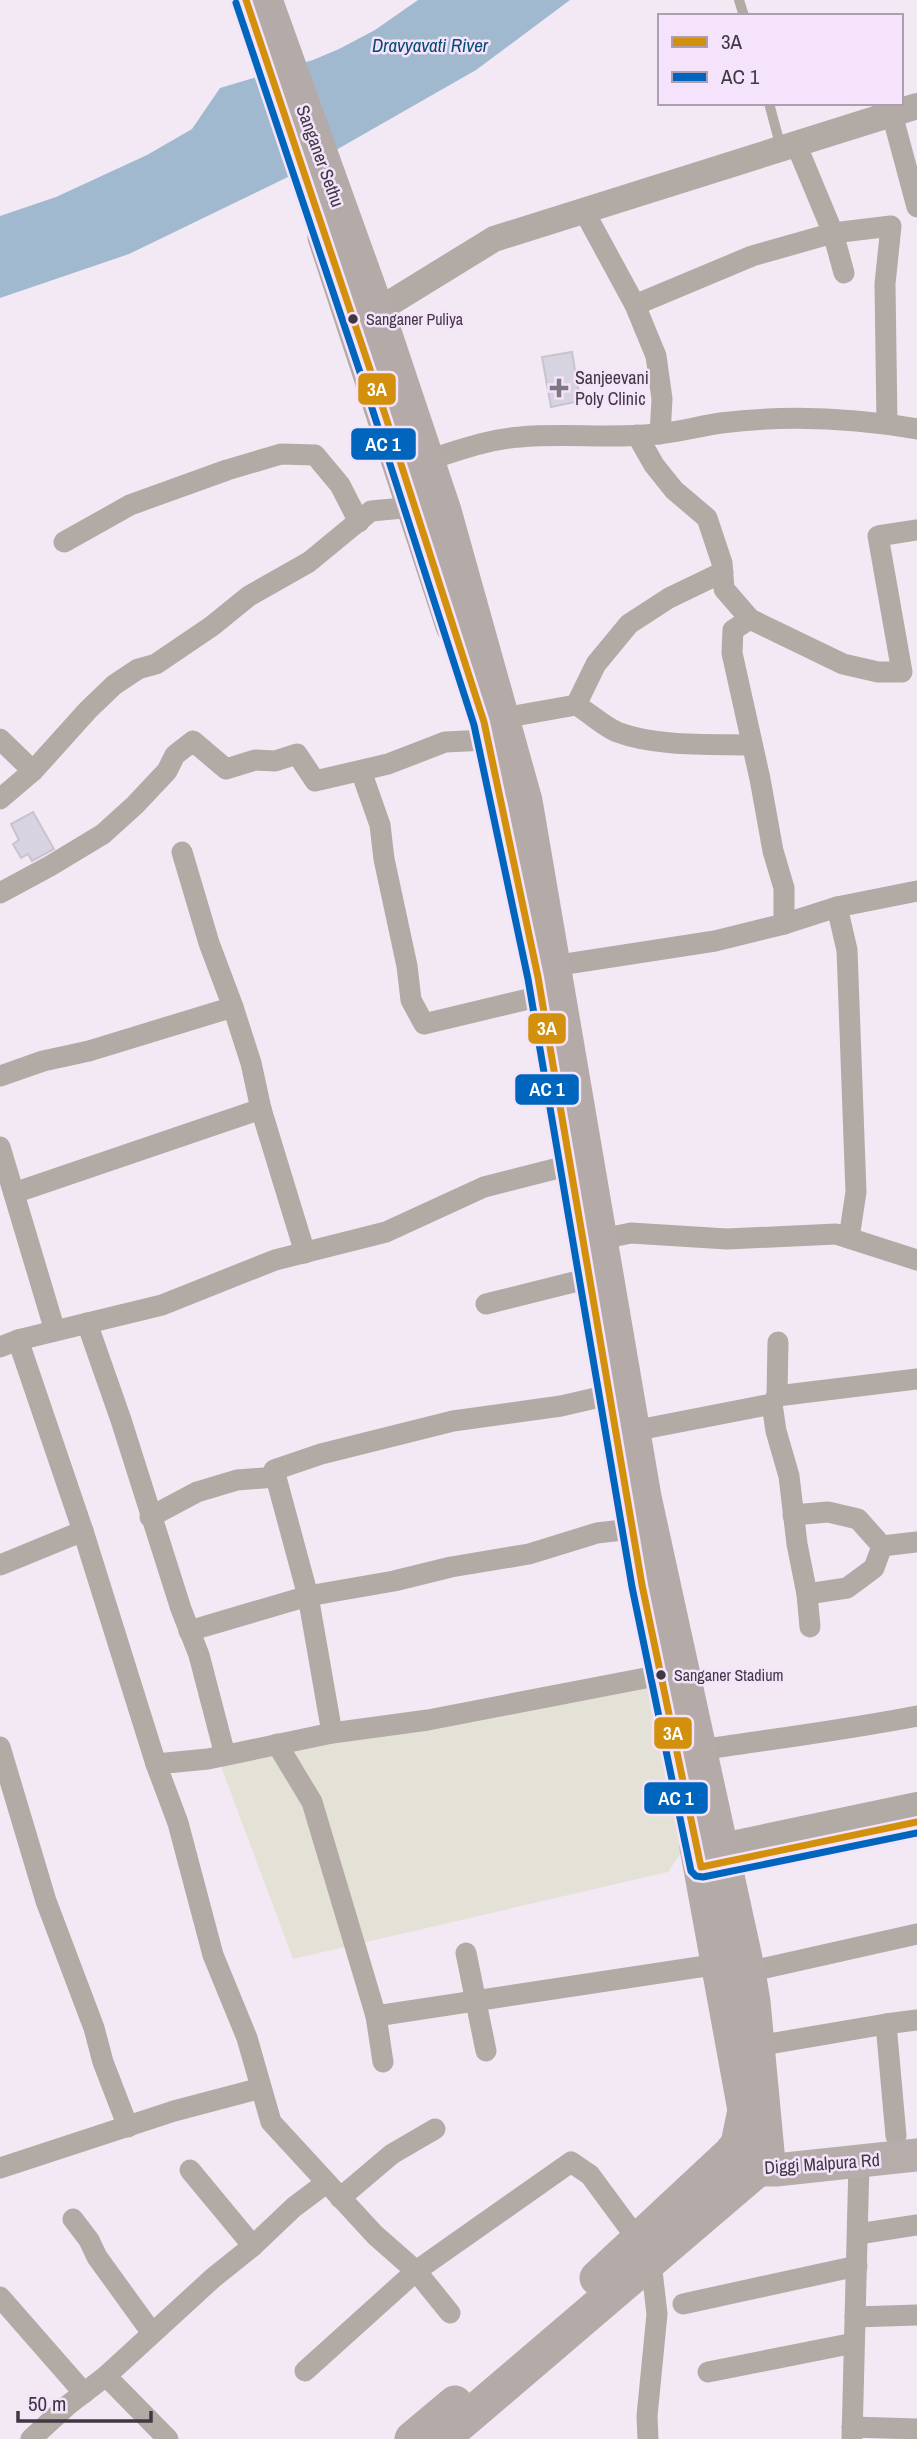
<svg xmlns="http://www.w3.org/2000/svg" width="917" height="2439" viewBox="0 0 917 2439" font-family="'Archivo Narrow',sans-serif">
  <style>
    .green { fill: #e4e2d7 }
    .water { fill: #a0b9cf }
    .building { fill: #d7d3e0; stroke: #c8c4ce; stroke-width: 2 }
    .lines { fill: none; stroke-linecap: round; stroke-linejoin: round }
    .service { stroke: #b2aaa5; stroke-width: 10 }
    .minor { stroke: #b2aaa5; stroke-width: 21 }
    .tertiary { stroke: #b2aaa5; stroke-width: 26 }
    .primary { stroke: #b6adaa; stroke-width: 33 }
    .trunk { stroke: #b4aaa8; stroke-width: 35 }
    .bus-1-casing { stroke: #f4e3fb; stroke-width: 12 }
    .bus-2-casing { stroke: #f4e3fb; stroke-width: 12 }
    .bus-1 { stroke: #d2900d; stroke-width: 7 }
    .bus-2 { stroke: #0065bd; stroke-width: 7 }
    .bus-dot { fill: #3f3842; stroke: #f4e3fb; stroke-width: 2.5 }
    .poi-dot { fill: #7e7681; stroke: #f4e3fb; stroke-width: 2.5 }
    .labels { text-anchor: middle; stroke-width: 5; stroke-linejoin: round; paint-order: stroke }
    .bus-label { font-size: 16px; fill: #3f3842; stroke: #f4e3fb; text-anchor: start }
    .street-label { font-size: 18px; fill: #3f3842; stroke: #f4e3fb }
    .poi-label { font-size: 18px; fill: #3f3842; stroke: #f4e3fb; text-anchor: start }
    .water-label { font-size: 19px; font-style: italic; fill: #054d72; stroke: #f4e3fb }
    .line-badge { stroke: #f4e3fb; stroke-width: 2.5 }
    .badge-label { font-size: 19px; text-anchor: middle; font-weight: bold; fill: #fff }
  </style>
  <rect width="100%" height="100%" fill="#f2e9f5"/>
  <path class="green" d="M650 1685 681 1853 668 1872 293 1959 220 1764Z"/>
  <path class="water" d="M418 0H570L476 70 294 174 129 254 0 298V216L56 197 147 155 192 129 220 88 313 60 339 49 375 30Z"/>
  <g class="building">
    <path d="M572 352 580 401 551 407 542 357Z"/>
    <path d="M33 812 54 849 32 861 28 854 21 858 13 844 19 840 11 824Z"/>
  </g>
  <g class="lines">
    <g class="service">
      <path d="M739 0 744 16"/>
      <path d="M769 103 781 148"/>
    </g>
    <g class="minor">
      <path d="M892 114 917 207"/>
      <path d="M584 211 635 305 752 256 833 233 796 144"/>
      <path d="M844 273 833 233 891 226 885 284 887 424"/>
      <path d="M635 305 656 356 662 399 660 434"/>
      <path d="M637 435 654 465 674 490 707 518 722 563 724 589 750 619 843 664 878 672H902L878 536 917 530"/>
      <path d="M427 460C457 451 489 439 520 437 566 433 612 439 658 434 679 432 700 426 721 423 785 415 854 418 917 429"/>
      <path d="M64 542 130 505 227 470 281 454 315 455 340 485 359 522"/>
      <path d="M750 619 733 630 732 653 760 779 773 851 784 888V924"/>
      <path d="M576 705 596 664 629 624 669 598 723 572"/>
      <path d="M497 719 576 705C590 713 603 726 617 732 657 747 710 744 752 745"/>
      <path d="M0 739 33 771"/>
      <path d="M361 771 380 825 384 859 407 966 411 1000 424 1024 541 996"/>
      <path d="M0 799 33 771 88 710 114 685 138 669 156 664 212 626 249 596 309 562 371 511 414 507"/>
      <path d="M0 893 50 866 103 834 135 805 167 771 175 755 193 741 226 769 255 760 275 761 297 754 315 781 388 764 445 742 487 740"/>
      <path d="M553 966 715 941 784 924 837 907"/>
      <path d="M233 1007 251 1063 261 1109 305 1253"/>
      <path d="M0 1076 43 1061 89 1051 233 1007 209 943 182 852"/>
      <path d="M0 1147 55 1331"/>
      <path d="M14 1193 261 1109"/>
      <path d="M849 1238 856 1192 847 950 837 907 917 891"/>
      <path d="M582 1243 631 1233 727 1239 836 1234 917 1260"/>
      <path d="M486 1304 606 1274"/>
      <path d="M87 1323 121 1420 181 1609 199 1655 225 1755"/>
      <path d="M18 1340 83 1531 156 1764 178 1823 213 1955 247 2038 271 2122 375 2235 416 2271 450 2313"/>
      <path d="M0 1347 18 1340 162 1305 275 1260 386 1232 484 1187 586 1161"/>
      <path d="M777 1396 778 1342"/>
      <path d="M772 1404 776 1431 789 1476 797 1544 807 1594 847 1588 874 1568 882 1546 917 1542"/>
      <path d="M633 1431 772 1404 777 1396 917 1379"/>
      <path d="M793 1515 828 1512 858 1519 882 1546"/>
      <path d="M150 1517 197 1492 237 1480 276 1477"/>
      <path d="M0 1565 83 1531"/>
      <path d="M807 1594 810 1627"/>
      <path d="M189 1631 308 1596 394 1581 451 1567 529 1554 597 1533 631 1529"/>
      <path d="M332 1733 308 1596 274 1470 321 1454 453 1421 561 1406 626 1391"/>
      <path d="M277 1744 312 1802 376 2016 719 1964"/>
      <path d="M0 1747 46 1901 94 2028 103 2062 128 2127"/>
      <path d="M700 1750C773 1739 845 1730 917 1716"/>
      <path d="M156 1764 208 1759 332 1733 428 1720 661 1675"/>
      <path d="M466 1953 486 2051"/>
      <path d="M748 1972 917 1934"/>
      <path d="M376 2016 383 2062"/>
      <path d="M757 2046 886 2024"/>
      <path d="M896 2136 886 2024 917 2020"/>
      <path d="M0 2168 174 2111 261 2088"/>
      <path d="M190 2170 253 2246"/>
      <path d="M340 2198 392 2154 435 2129"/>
      <path d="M73 2219 89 2240 97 2257 152 2333"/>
      <path d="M858 2234 917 2225"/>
      <path d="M0 2297 84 2393"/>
      <path d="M683 2304 857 2266"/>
      <path d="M855 2317 917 2315"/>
      <path d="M305 2371 416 2271 571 2162 590 2175 638 2240"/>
      <path d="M708 2372 854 2343"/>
      <path d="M106 2376 168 2439"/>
      <path d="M852 2427 917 2429"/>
      <path d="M31 2439 68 2405 106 2376 213 2278 253 2246 294 2207 326 2183"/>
      <path d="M648 2439 647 2416 657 2314 651 2262"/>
      <path d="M852 2439 859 2162"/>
    </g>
    <g class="tertiary">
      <path d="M377 311 494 239 917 106"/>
      <path d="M703 1850 917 1805"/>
    </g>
    <path class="primary" d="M735 2156 757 2170H776L917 2155"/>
    <g class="trunk">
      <path d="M265 0 377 311 444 511 525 801 644 1497 748 1972 753 2002 767 2152 757 2170 442 2439"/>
      <path d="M325 237 453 626"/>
      <path d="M597 2278 731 2153 738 2144 745 2110 697 1847"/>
      <path d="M412 2439 455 2403"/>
    </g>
    <g class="bus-1-casing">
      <path id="bus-1" d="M246 0 380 399 484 722 538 977 642 1585 701 1867 917 1822"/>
    </g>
    <g class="bus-2-casing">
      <path id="bus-2" d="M236 3 370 402 474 725 528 979 632 1587 691 1871 696 1876 703 1877 917 1833"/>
    </g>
    <use href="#bus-1" class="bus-1"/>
    <use href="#bus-2" class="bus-2"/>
  </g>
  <g class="bus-dot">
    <circle cx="353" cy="319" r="6"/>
    <circle cx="661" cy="1675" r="6"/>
  </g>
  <path class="poi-dot" d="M555.5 377.5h7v7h7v7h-7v7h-7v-7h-7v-7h7z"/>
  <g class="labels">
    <g class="bus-label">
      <text x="366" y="325">Sanganer Puliya</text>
      <text x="674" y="1681">Sanganer Stadium</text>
    </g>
    <g class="street-label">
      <text transform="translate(320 156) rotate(70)" y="6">Sanganer Sethu</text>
      <text transform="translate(822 2164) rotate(-4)" y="6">Diggi Malpura Rd</text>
    </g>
    <g class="poi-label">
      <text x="575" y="384">Sanjeevani<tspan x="575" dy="21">Poly Clinic</tspan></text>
    </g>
    <g class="water-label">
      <text x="430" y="52">Dravyavati River</text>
    </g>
  </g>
  <g class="line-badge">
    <rect x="357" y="372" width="40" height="34" rx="7" fill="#d2900d"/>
    <rect x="350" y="427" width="67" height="34" rx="7" fill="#0065bd"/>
    <rect x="527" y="1012" width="40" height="33" rx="7" fill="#d2900d"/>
    <rect x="514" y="1073" width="66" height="33" rx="7" fill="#0065bd"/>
    <rect x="653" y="1716" width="40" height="34" rx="7" fill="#d2900d"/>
    <rect x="643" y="1781" width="66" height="34" rx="7" fill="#0065bd"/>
  </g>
  <g class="badge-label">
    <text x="377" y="396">3A</text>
    <text x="383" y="451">AC 1</text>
    <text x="547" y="1035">3A</text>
    <text x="547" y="1096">AC 1</text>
    <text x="673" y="1740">3A</text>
    <text x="676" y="1805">AC 1</text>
  </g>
  <rect x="658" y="14" width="245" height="91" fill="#f4e3fb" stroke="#ac9fb1" stroke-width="2"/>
  <rect x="672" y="37" width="35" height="10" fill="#d2900d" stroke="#ac9fb1" stroke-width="2"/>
  <text x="721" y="49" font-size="21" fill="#3f3842">3A</text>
  <rect x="672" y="72" width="35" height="10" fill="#0065bd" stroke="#ac9fb1" stroke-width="2"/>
  <text x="721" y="84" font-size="21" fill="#3f3842">AC 1</text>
  <path d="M18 2411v10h133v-10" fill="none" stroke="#3f3842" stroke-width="3.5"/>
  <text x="28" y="2411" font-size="21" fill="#3f3842" stroke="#f4e3fb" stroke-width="5" paint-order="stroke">50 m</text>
</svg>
